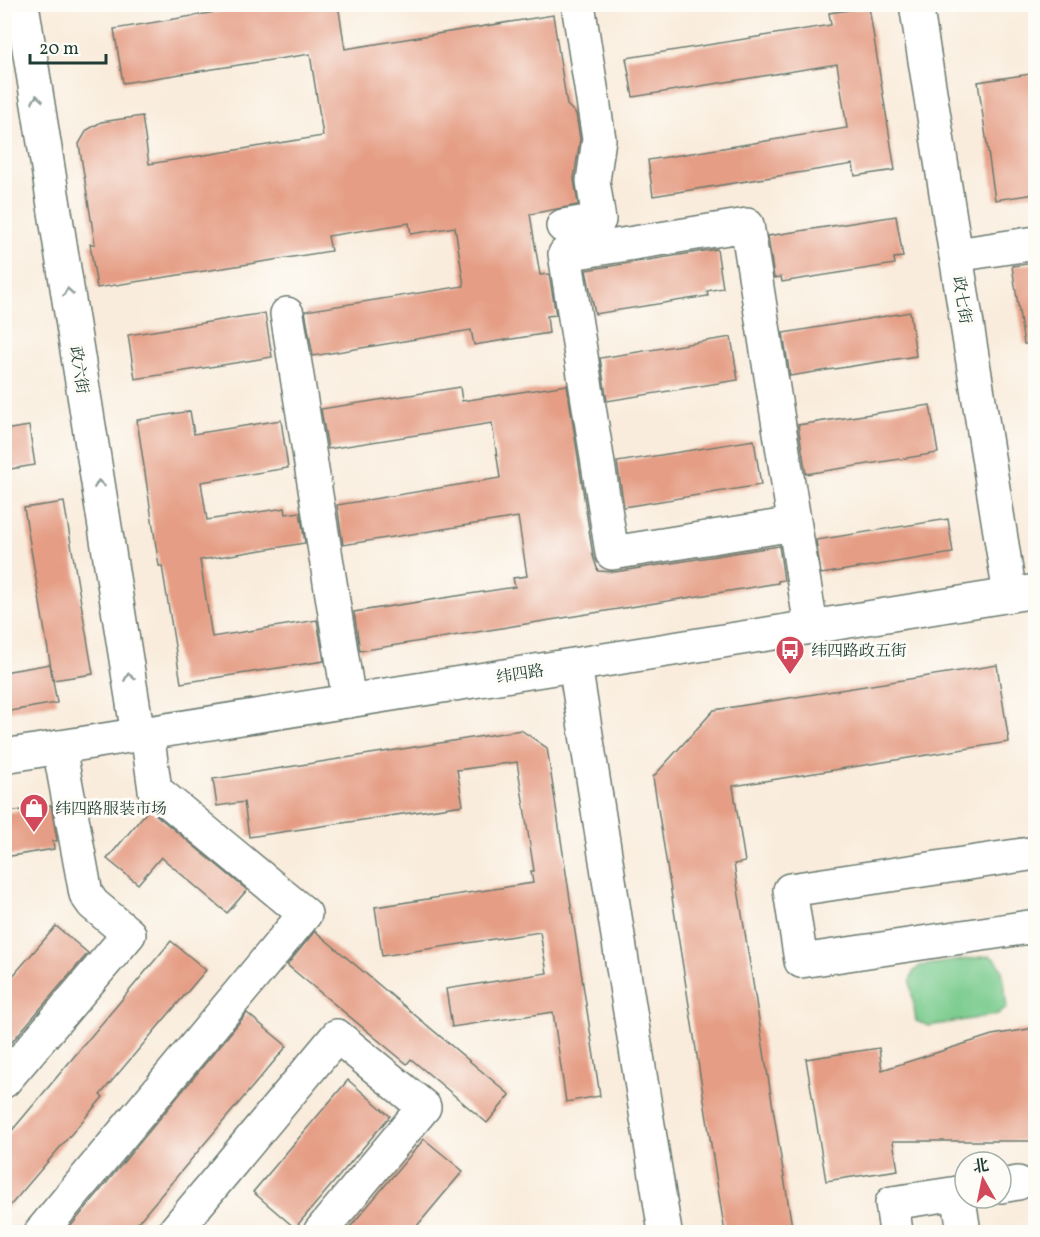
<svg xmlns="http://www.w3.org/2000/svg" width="1040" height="1237" viewBox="0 0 1040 1237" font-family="Vollkorn,'Noto Serif SC',serif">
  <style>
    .green { fill: #79cb8d; stroke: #4c8460; stroke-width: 1.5 }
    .building { fill: #e59e85 }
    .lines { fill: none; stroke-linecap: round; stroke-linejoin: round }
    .minor-casing { stroke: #6b7a6f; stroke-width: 36 }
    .minor { stroke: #fff; stroke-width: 33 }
    .oneway { stroke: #8f9e9a }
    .labels { text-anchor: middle; stroke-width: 6; stroke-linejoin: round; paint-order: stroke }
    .street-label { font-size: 16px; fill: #1f3d34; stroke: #fdfcf7 }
    .poi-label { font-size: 16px; fill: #1f3d34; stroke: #fdfcf7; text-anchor: start }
  </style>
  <rect width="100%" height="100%" fill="#fdfcf7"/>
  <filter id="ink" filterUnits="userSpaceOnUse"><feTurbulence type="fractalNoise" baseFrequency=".0167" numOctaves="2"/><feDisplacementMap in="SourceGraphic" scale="12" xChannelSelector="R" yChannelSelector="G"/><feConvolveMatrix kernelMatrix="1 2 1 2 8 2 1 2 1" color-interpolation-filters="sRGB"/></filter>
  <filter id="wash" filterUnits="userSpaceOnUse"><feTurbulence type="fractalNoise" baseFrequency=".008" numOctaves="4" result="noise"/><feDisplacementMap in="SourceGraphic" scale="24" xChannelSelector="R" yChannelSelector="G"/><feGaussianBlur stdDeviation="1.35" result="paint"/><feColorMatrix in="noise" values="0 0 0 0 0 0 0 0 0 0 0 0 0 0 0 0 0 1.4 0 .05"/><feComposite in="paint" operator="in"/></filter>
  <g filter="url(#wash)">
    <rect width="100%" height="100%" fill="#f9ecdc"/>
    <path class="green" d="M989 956C1007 961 1004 993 1007 1008L996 1015 929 1026 916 1021 910 981 913 972 920 966Z"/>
    <g id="blocks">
      <g class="building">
        <path d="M265 4H338L345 49 553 15 567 105 576 114 580 139 574 179 578 205 530 214 540 275 549 274 556 315 547 316 549 333 474 345 471 330 313 356 305 311 464 286 455 227 411 234 409 223 328 236 331 251 97 288 90 244H95L79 144 87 130 101 122 142 116 149 164 323 136 310 54 123 83 114 29Z"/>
        <path d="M869 7 895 170 855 176 853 164 653 196 648 160 847 128 837 64 633 97 626 58 831 25 829 13Z"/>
        <path d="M1030 74 1035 115V194L995 200 978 82Z"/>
        <path d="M896 216 903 257 894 258 895 264 782 282 781 277 774 278 768 236Z"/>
        <path d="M717 249 723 288 707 291 708 296 595 314 586 270Z"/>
        <path d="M1035 263V344H1024L1012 266Z"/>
        <path d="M910 312 916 356 790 376 783 333Z"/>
        <path d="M265 313 272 357 135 379 128 335Z"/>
        <path d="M731 337 738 380 607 401 600 358Z"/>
        <path d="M567 385 593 556 598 571 615 572 779 546 784 580 778 581V583L360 651 354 612 515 587 513 578 527 576 518 517 343 545 337 505 500 478 492 423 328 449 321 409 460 387 462 401Z"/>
        <path d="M930 405 938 453 806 474 798 425Z"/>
        <path d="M190 411 194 434 281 420 288 468 201 482 207 520 285 508 286 514 300 512 305 543 200 560 212 637 317 620 324 661 181 683 162 566H159L137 420Z"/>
        <path d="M29 426 35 465 4 470V430Z"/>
        <path d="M754 440 761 485 624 507 617 462Z"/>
        <path d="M64 502 93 674 53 680 24 508Z"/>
        <path d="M948 519 953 553 821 574 816 540Z"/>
        <path d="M50 664 57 703 4 712V672Z"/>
        <path d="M997 665 1009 742 733 786 745 862 734 864 793 1233H725L653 777 714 710Z"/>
        <path d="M521 730 547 748 600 1096 566 1102 553 1012 452 1027 446 989 547 973 540 932 382 956 375 907 533 883 531 871H534L517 762 457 770 463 805 282 832 249 837 244 802 217 806 213 779Z"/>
        <path d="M51 805 57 841H53L54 849 4 857V813Z"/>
        <path d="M149 809 247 890 227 913 161 857 138 884 107 859Z"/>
        <path d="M56 926 88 953 4 1051V986Z"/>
        <path d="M315 931 510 1095 487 1123 411 1059 407 1064 287 965Z"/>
        <path d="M171 941 206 970 100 1095 103 1097 4 1213V1140Z"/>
        <path d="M247 1013 287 1046 129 1233H65Z"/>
        <path d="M1035 1028V1141H893L898 1170 826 1181 806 1059 879 1048 882 1070 992 1035Z"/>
        <path d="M348 1080 390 1116 295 1228 253 1192Z"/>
        <path d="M424 1139 463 1171 411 1233H345Z"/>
      </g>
    </g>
  </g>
  <g filter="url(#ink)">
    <use href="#blocks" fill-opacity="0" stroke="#6b7a6f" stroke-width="1.5"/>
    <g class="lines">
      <g class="minor-casing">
        <g id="minor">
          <path d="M22 4 138 735"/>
          <path d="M916 4 1010 595"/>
          <path d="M563 226 599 220 593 181 599 139 578 4"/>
          <path d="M956 255 1036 243"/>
          <path d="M287 314 349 701"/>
          <path d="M794 524 612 553 565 254 747 225 811 627"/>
          <path d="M575 665 665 1232"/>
          <path d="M4 756 1036 591"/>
          <path d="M1036 853 790 890 801 961 1036 926"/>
          <path d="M4 1081 129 934 93 904 86 894 59 747"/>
          <path d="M1001 1186 1018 1183"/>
          <path d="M958 1193 964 1232"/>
          <path d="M41 1232 305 914 155 790 147 733"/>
          <path d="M174 1232 337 1036 424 1107 320 1232"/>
          <path d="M896 1232 892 1203 965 1192"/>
        </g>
      </g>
      <use href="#minor" class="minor"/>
    </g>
    <defs><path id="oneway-chevron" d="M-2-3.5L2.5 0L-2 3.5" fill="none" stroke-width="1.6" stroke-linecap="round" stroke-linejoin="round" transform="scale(1.5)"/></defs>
    <g class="oneway">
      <use href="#oneway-chevron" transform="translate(37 99) rotate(-99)"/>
      <use href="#oneway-chevron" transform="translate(68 292) rotate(-99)"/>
      <use href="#oneway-chevron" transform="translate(99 484) rotate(-99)"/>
      <use href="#oneway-chevron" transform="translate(129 677) rotate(-99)"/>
    </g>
  </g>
  <defs>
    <g id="bus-pin" transform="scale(1.5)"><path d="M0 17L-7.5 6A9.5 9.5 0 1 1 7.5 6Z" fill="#d1495b" stroke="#fdfcf7"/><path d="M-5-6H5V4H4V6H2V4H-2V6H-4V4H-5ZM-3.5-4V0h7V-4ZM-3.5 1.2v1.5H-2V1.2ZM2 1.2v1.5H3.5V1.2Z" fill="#fff"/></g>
    <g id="shop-pin" transform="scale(1.5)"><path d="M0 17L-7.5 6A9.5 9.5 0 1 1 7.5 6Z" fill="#d1495b" stroke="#fdfcf7"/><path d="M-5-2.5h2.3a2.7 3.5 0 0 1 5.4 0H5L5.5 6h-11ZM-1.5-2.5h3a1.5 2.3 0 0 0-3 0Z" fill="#fff"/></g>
  </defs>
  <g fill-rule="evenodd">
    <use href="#bus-pin" x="790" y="650"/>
    <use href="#shop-pin" x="34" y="808"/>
  </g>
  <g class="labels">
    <g class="street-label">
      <text transform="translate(963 300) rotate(81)" y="6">政七街</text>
      <text transform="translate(80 370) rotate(81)" y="6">政六街</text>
      <text transform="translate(520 673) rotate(-9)" y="6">纬四路</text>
    </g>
    <g class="poi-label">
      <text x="811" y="656">纬四路政五街</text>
      <text x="55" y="814">纬四路服装市场</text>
    </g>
  </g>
  <rect width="1040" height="1237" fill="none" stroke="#fdfcf7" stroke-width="24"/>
  <g transform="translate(983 1180) rotate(351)"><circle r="28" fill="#fdfcf7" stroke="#a4b0a9" stroke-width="1.5"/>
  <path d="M0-4.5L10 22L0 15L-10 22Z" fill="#d1495b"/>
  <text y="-9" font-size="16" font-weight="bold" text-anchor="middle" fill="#1f3d34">北</text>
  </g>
  <path d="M30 54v9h76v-9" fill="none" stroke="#1f3d34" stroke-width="3"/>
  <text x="39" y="54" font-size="18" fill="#1f3d34" stroke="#fdfcf7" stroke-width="4.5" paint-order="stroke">20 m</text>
</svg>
